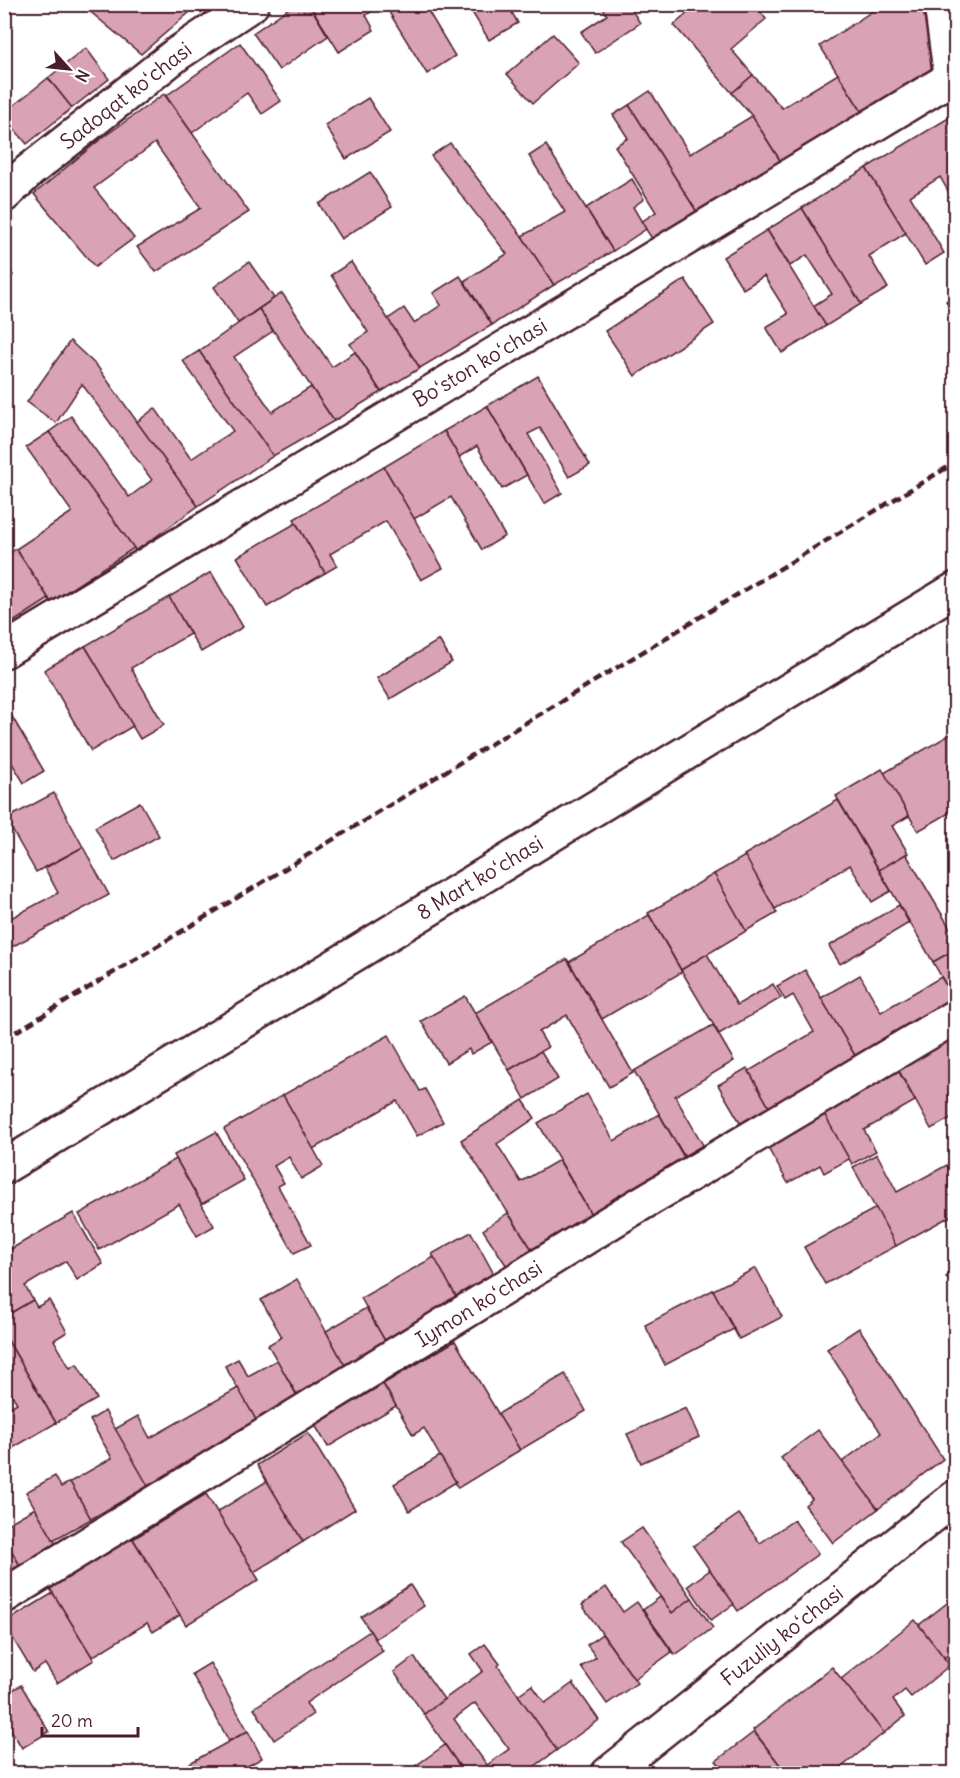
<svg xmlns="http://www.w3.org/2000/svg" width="960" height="1778" viewBox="0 0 960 1778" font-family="Delius,sans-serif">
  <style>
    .building { fill: #daa2b5; stroke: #4a1f2b; stroke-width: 1.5; fill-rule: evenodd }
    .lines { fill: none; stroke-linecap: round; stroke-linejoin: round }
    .minor-casing { stroke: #4a1f2b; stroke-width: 38 }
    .minor { stroke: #fff; stroke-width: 33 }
    .rail { stroke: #4a1f2b; stroke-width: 4.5; stroke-dasharray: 9 4.5; stroke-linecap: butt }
    .labels { text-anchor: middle; stroke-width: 4.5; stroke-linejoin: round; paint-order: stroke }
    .street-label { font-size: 21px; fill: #4a1f2b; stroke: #fff }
  </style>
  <rect width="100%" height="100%" fill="#fff"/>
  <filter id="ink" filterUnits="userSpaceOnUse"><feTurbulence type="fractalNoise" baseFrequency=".0167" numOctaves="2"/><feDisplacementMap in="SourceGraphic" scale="12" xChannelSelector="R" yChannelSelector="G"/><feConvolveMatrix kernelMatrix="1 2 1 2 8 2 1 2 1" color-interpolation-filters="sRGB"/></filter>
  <g filter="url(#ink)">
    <g class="building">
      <path d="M81 4H104L107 7 109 4 197 6 141 54Z"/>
      <path d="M295 4H309L328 36 279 70 253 33Z"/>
      <path d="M309 4H377L379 7 366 15 374 30 339 52Z"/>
      <path d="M384 4H424L455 56 427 74Z"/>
      <path d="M467 4H507L518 23 489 40Z"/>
      <path d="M600 4H628L640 23 595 53 581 32 607 15Z"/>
      <path d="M698 4H754L766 19 731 49 753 75 732 93 674 25Z"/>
      <path d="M883 4H927L940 65 862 112 820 46Z"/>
      <path d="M553 34 579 63 533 103 507 74Z"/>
      <path d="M240 43 281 101 262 114 247 93 192 133 166 96Z"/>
      <path d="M86 48 109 79 72 108 48 78Z"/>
      <path d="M838 74 862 112 781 162 752 116 732 93 753 75 782 108Z"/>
      <path d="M48 78 72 108 27 144 4 117V113Z"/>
      <path d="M650 91 690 154 752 116 781 162 697 212 629 105Z"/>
      <path d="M164 94 249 212 156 272 137 247 201 208 155 143 94 188 134 238 95 267 34 194 102 138Z"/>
      <path d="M368 98 390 132 346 159 325 125Z"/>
      <path d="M629 105 697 212 653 240 641 222 656 212 615 146 628 138 613 115Z"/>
      <path d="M955 114 956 205 940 177 910 196 944 253 925 265 866 168Z"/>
      <path d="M450 143 522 236 554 285 492 325 464 281 507 254 431 156Z"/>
      <path d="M546 145 613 251 554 285 522 236 565 212 529 156Z"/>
      <path d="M866 168 906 233 869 256 888 288 861 304 802 208Z"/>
      <path d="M370 172 392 207 341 239 319 204Z"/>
      <path d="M632 179 644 199 633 207 646 229 613 251 586 208Z"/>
      <path d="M802 208 861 304 826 326 813 306 832 294 807 255 790 266 767 230Z"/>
      <path d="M767 230 826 326 782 353 766 327 788 314 764 276 743 289 723 257Z"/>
      <path d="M249 262 274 298 238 323 214 287Z"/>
      <path d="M351 262 420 368 381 392 350 344 368 332 331 275Z"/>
      <path d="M4 266 13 275 4 284Z"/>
      <path d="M460 276 492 325 420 368 388 319 404 308 414 323 441 305 433 293Z"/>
      <path d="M685 279 714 324 635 376 605 331Z"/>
      <path d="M282 293 332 367 355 352 381 392 334 421 259 309Z"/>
      <path d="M956 295V316L946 301Z"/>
      <path d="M259 309 273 331 234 357 272 412 311 387 334 421 273 456 199 351Z"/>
      <path d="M70 341 97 366 198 506 136 551 49 432 71 416 129 497 152 480 82 384 56 423 27 402Z"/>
      <path d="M199 351 273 456 198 506 137 422 155 408 191 459 233 431 183 361Z"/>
      <path d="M538 376 590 465 569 477 540 428 528 434 562 493 544 504 487 406Z"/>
      <path d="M487 406 527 475 502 489 477 446 459 457 444 431Z"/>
      <path d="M444 431 505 536 482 550 451 497 414 519 384 467Z"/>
      <path d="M49 432 134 548 51 602 16 549 72 512 26 447Z"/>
      <path d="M384 467 443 568 421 580 386 521 330 554 337 566 325 573 294 519Z"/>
      <path d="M296 523 325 573 267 607 237 557Z"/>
      <path d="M16 549 49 599 4 628V557Z"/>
      <path d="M211 572 243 627 201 652 169 597Z"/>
      <path d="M169 597 190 634 131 668 164 725 140 739 85 646Z"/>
      <path d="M439 640 452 662 390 699 377 678Z"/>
      <path d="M85 646 133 726 91 751 44 670Z"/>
      <path d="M4 703 44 771 24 783 4 750Z"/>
      <path d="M956 731V809L918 831 884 773Z"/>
      <path d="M882 769 909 816 892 826 908 853 879 870 836 796Z"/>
      <path d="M54 793 83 847 36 872 6 819Z"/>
      <path d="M838 800 891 891 872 902 850 865 775 909 744 855Z"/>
      <path d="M140 802 159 836 114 861 95 827Z"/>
      <path d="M83 847 109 895 4 951V911L9 919 58 893 45 868Z"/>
      <path d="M906 854 956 938V949L933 962 879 870Z"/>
      <path d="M745 856 777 913 746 931 714 874Z"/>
      <path d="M714 874 746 931 681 970 648 913Z"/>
      <path d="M899 905 909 923 840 964 829 946Z"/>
      <path d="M649 915 682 972 602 1019 569 962Z"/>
      <path d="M956 949V998L954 999 933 962Z"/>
      <path d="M707 954 737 1005 773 984 781 998 719 1034 681 970Z"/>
      <path d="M567 959 633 1073 609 1087 567 1015 539 1032 548 1047 509 1070 475 1013Z"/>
      <path d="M805 970 856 1057 769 1107 749 1071 814 1032 793 995 785 1000 777 986Z"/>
      <path d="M860 975 881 1012 941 977 954 999 856 1057 821 998Z"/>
      <path d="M465 996 492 1042 471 1054 469 1049 446 1063 421 1021Z"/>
      <path d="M713 1025 734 1061 675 1096 703 1145 684 1156 634 1071Z"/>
      <path d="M956 1034V1115L931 1129 897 1067Z"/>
      <path d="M389 1035 420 1091 425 1089 443 1122 417 1136 397 1101 313 1149 283 1095Z"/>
      <path d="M541 1051 558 1079 525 1099 509 1070Z"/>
      <path d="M895 1065 915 1101 864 1130 876 1151 852 1164 820 1108Z"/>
      <path d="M747 1068 769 1107 741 1124 718 1085Z"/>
      <path d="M587 1094 614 1141 659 1114 686 1161 592 1216 538 1123Z"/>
      <path d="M283 1095 323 1166 301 1179 289 1157 274 1166 284 1183 278 1186 311 1245 294 1253 224 1129Z"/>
      <path d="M523 1100 535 1118 497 1144 521 1182 559 1160 592 1216 533 1251 461 1140Z"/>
      <path d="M822 1110 849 1159 824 1173 820 1165 788 1183 765 1143Z"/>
      <path d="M216 1132 244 1180 202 1204 174 1155Z"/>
      <path d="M877 1154 897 1192 947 1165 956 1182V1213L896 1246 853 1167Z"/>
      <path d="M176 1159 214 1226 197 1236 179 1204 99 1250 79 1214Z"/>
      <path d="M876 1208 896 1246 825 1284 804 1247Z"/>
      <path d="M73 1213 103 1264 77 1280 66 1261 25 1286 33 1300 4 1317V1253Z"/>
      <path d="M508 1213 535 1254 510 1271 483 1230Z"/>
      <path d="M471 1232 495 1276 457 1298 432 1254Z"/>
      <path d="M434 1257 462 1307 389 1348 361 1298Z"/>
      <path d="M756 1268 782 1317 739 1339 713 1290Z"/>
      <path d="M956 1271V1291L946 1277Z"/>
      <path d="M297 1279 348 1371 300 1400 268 1345 282 1337 261 1300Z"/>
      <path d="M713 1290 734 1329 665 1365 645 1325Z"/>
      <path d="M33 1300 37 1307 49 1300 67 1332 54 1340 70 1368 77 1364 97 1399 56 1423 4 1334V1317Z"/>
      <path d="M366 1308 389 1348 348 1371 326 1331Z"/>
      <path d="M859 1328 943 1459 878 1509 842 1462 881 1433 827 1349Z"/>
      <path d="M4 1334 56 1423 4 1453V1411L17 1403 4 1382Z"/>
      <path d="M455 1341 520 1450 458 1488 424 1428 413 1435 383 1384Z"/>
      <path d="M238 1359 248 1376 277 1360 301 1403 260 1427 225 1366Z"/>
      <path d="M565 1374 586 1411 520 1450 498 1414Z"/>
      <path d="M383 1384 396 1406 328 1447 315 1425Z"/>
      <path d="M238 1388 260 1427 150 1490 115 1429 138 1416 150 1438Z"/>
      <path d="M686 1408 699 1437 641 1463 627 1434Z"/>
      <path d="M105 1411 148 1486 91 1519 70 1482 112 1458 90 1420Z"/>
      <path d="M818 1430 878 1509 833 1543 805 1505 812 1499 781 1458Z"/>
      <path d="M308 1433 355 1509 303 1542 257 1465Z"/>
      <path d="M440 1456 456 1482 409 1511 394 1484Z"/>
      <path d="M55 1476 61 1487 70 1482 91 1519 53 1540 26 1492Z"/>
      <path d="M267 1481 303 1542 254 1572 217 1512Z"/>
      <path d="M206 1494 259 1580 186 1625 133 1539Z"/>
      <path d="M35 1508 58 1548 22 1569 4 1538V1526Z"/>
      <path d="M739 1514 760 1543 794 1520 818 1554 738 1611 693 1546Z"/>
      <path d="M642 1528 692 1598 672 1613 621 1542Z"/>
      <path d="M131 1536 180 1615 153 1632 147 1623 92 1657 49 1587Z"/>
      <path d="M4 1538 22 1569 4 1579Z"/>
      <path d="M710 1570 734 1604 711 1620 688 1586Z"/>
      <path d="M410 1585 424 1606 375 1639 361 1617Z"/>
      <path d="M606 1587 623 1612 637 1602 672 1652 634 1679 582 1605Z"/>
      <path d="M53 1593 94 1660 57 1683 45 1664 33 1672 12 1637 4 1642V1623Z"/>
      <path d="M956 1596V1649L944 1658 919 1625Z"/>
      <path d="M660 1597 672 1613 692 1598 713 1628 675 1655 643 1610Z"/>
      <path d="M915 1620 950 1665 911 1697 905 1690 893 1700 905 1716 884 1733 841 1679Z"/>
      <path d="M370 1631 383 1651 306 1703 313 1714 274 1740 254 1708Z"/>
      <path d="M602 1634 637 1683 607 1704 581 1667 596 1657 587 1645Z"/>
      <path d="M485 1644 500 1664 498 1666 557 1750 524 1774H465L424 1714 483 1671 471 1654ZM475 1703 509 1749 487 1765 454 1719Z"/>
      <path d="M956 1649V1672L944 1658Z"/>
      <path d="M414 1657 444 1699 424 1714 394 1672Z"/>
      <path d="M210 1663 248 1731 229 1741 192 1674Z"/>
      <path d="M832 1667 884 1733 833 1774H787L753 1730Z"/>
      <path d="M573 1683 599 1720 557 1750 518 1695 532 1685 545 1703Z"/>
      <path d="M21 1685 49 1732 22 1748 4 1718V1695Z"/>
      <path d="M248 1731 262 1758 234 1774H170Z"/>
      <path d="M754 1732 787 1774H726L719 1764 716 1761Z"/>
      <path d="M445 1745 465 1774H404Z"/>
      <path d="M719 1764 726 1774H706Z"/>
    </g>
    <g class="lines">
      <g class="minor-casing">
        <g id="minor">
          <path d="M941 4 951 78 956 86"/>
          <path d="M4 195 29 171 177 54 252 4"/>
          <path d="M4 651 956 75"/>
          <path d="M4 1167 956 589"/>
          <path d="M4 1596 622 1215 956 1016"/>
          <path d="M608 1774 956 1497"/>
        </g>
      </g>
      <use href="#minor" class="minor"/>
      <path class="rail" d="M4 1039 956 462"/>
    </g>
  </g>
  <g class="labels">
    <g class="street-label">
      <text transform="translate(126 96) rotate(-38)" y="7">Sadoqat koʻchasi</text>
      <text transform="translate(480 363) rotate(-31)" y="7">Boʻston koʻchasi</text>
      <text transform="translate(480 878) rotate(-31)" y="7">8 Mart koʻchasi</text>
      <text transform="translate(479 1304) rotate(-32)" y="7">Iymon koʻchasi</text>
      <text transform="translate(782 1636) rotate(-38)" y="7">Fuzuliy koʻchasi</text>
    </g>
  </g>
  <rect width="960" height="1778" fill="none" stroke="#fff" stroke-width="24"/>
  <rect x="12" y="12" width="936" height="1754" fill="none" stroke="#4a1f2b" stroke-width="2" filter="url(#ink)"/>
  <g transform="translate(69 69) rotate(117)" stroke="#ffffff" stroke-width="4.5" paint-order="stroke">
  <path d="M0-4.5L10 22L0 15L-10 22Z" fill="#4a1f2b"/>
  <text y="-9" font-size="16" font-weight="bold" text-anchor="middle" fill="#4a1f2b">N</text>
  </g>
  <path d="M42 1727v9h96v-9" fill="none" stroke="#4a1f2b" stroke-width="3"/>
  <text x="51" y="1727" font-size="18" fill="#4a1f2b" stroke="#ffffff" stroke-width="4.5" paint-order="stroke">20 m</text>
</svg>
